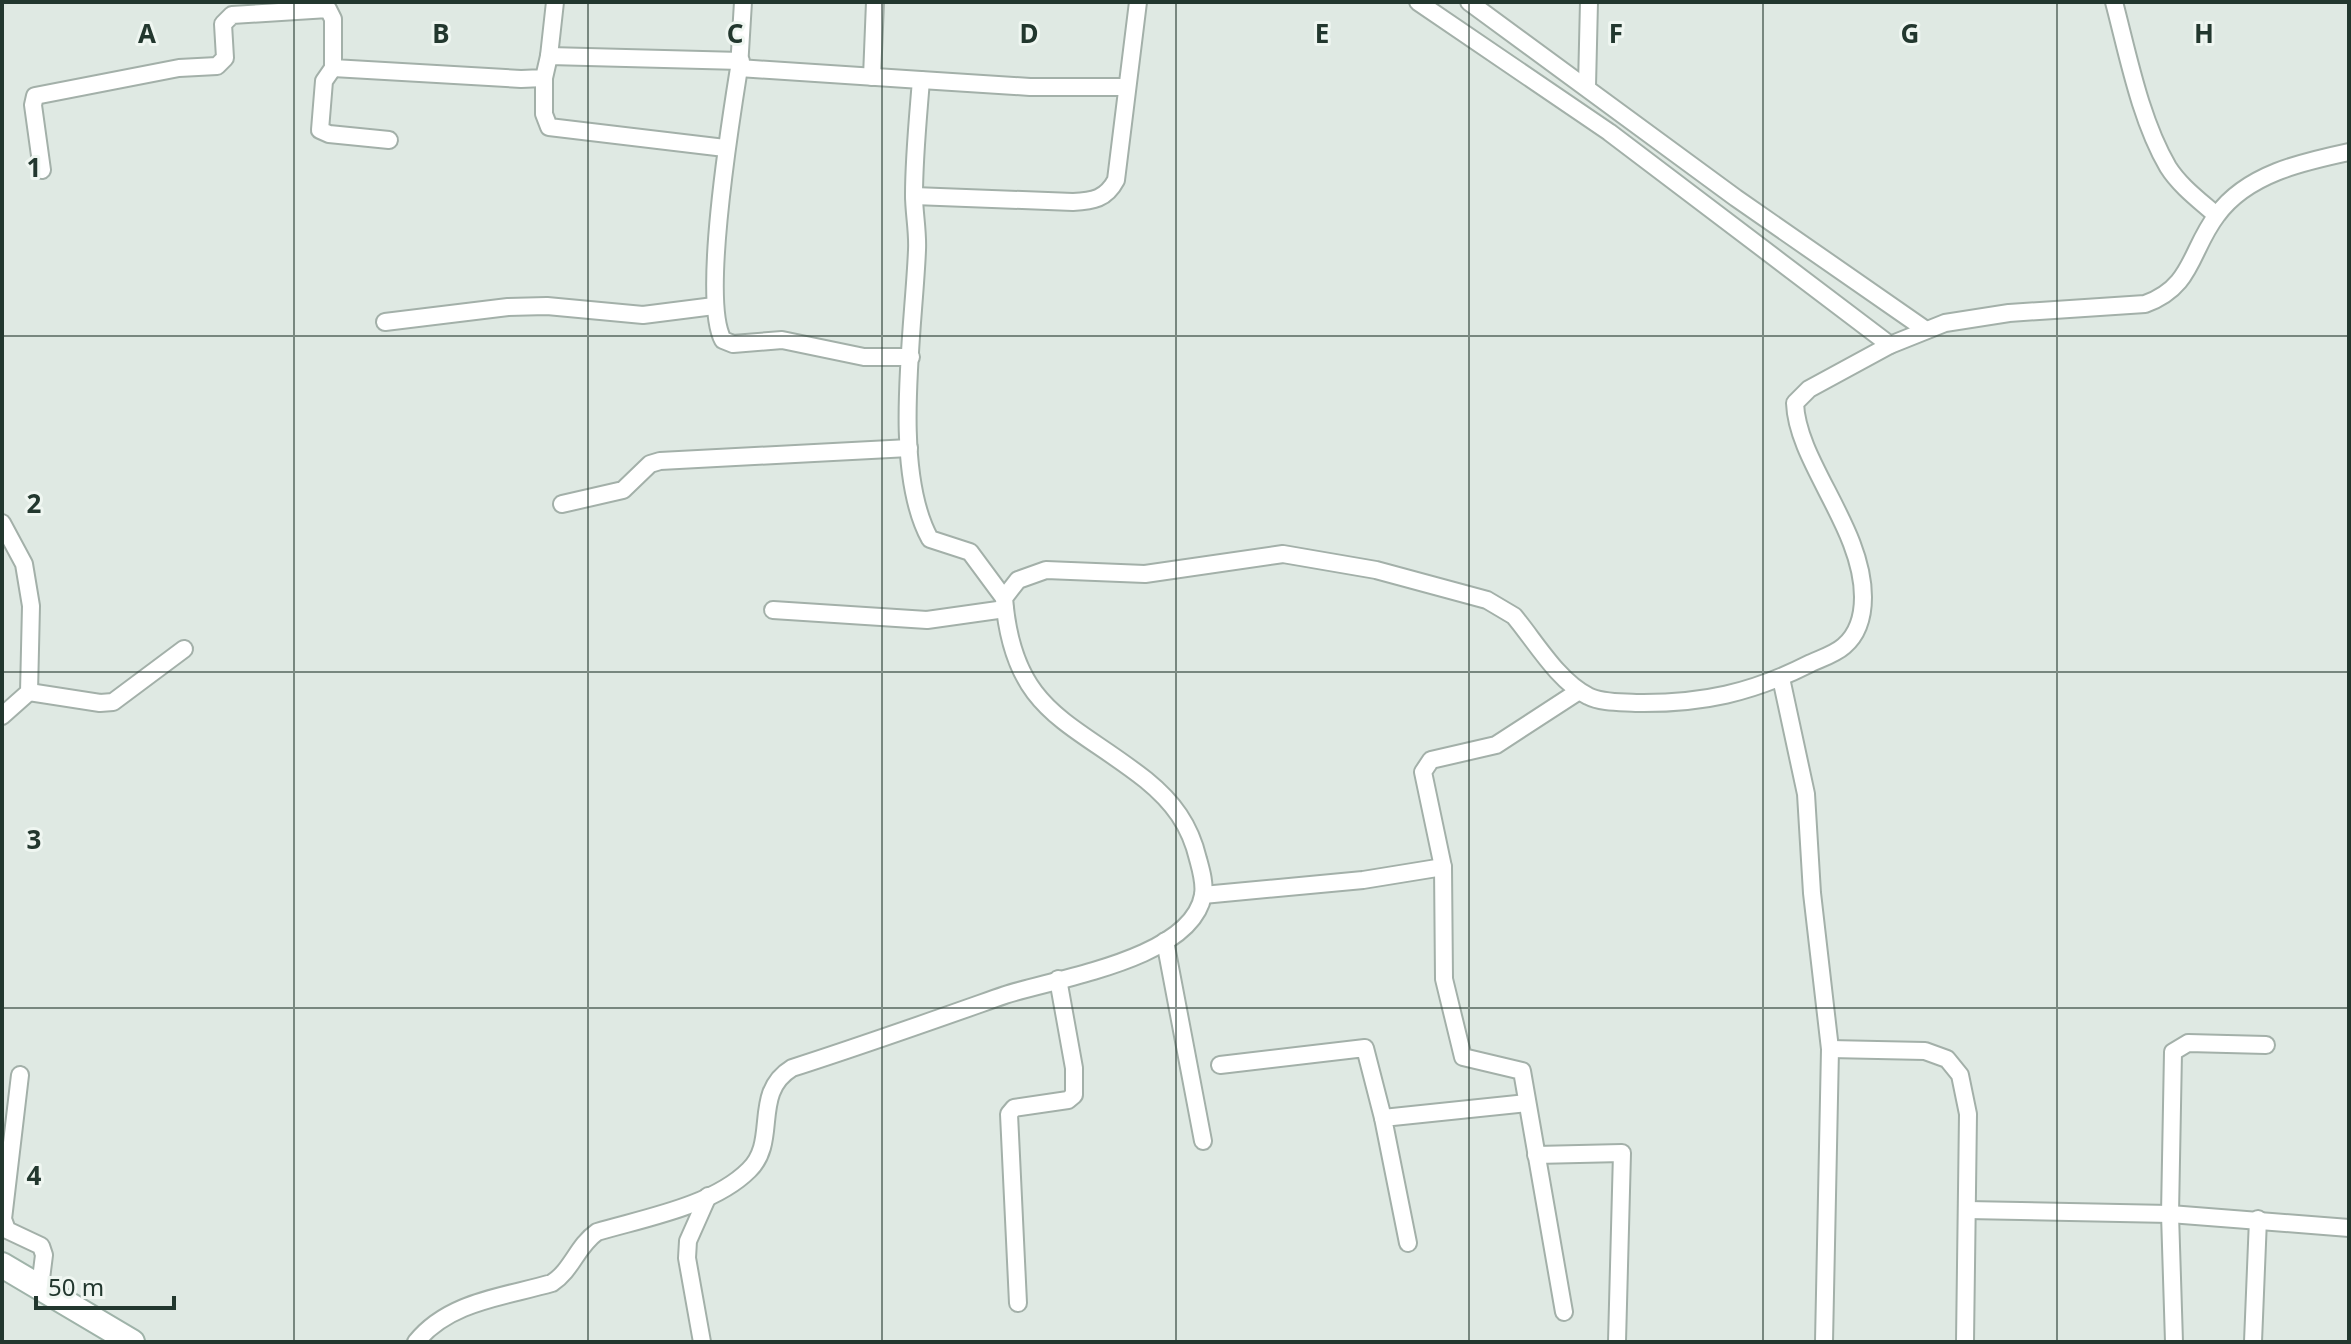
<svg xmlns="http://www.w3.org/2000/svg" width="2351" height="1344" viewBox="0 0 2351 1344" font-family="'Noto Sans',sans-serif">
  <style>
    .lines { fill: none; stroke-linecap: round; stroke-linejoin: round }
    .street-casing { stroke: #a3b0a9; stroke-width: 20 }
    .secondary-casing { stroke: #9fb3a9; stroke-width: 28 }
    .street { stroke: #fff; stroke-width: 16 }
    .secondary { stroke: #fff; stroke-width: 24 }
    .grid { fill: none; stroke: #22372e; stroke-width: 2; stroke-opacity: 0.55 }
    .grid-label { font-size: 26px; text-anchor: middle; font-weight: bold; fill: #22372e; stroke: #eff6f1; stroke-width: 6; stroke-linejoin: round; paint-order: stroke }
  </style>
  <rect width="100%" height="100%" fill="#dfe9e3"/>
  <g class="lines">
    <g class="street-casing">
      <g id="street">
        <path d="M743 2 739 68 921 80C918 118 914 157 914 195 914 213 918 232 917 250 914 329 891 468 930 539L970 552 1004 598"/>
        <path d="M1418 2 1609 132 1890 345"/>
        <path d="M1469 2 1736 198 1926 330"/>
        <path d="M2114 2C2128 55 2140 119 2168 167 2180 186 2199 200 2216 215"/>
        <path d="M549 56 555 2"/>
        <path d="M333 68 324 81 320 130 329 134 389 140"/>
        <path d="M739 68C731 118 701 301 723 340L733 344 782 340 864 357H911"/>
        <path d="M872 77 875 2"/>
        <path d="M544 78V114L549 127 725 148"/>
        <path d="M921 80 1030 87H1127"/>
        <path d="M1587 86 1589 2"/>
        <path d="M42 170 33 105 35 96 179 68 217 66 225 58 223 24 232 15 328 9 333 19V68L521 79 544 78 549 56 741 61"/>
        <path d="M914 196 1073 202C1093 201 1106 199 1116 180L1138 2"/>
        <path d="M385 322 508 307 547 306 643 315 714 306"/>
        <path d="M562 504 623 490 650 464 660 461 909 448"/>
        <path d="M2 523 24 564 31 606 29 692 2 716"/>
        <path d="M773 610 927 620 1005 609"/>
        <path d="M1781 678 1806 794 1812 893 1830 1049 1824 1342"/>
        <path d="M29 692 100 703 113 702 184 649"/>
        <path d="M1203 895 1363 880 1443 867"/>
        <path d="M1165 941 1203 1141"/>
        <path d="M1830 1049 1925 1051 1947 1059 1960 1075 1968 1114 1965 1342"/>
        <path d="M1220 1065 1365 1048 1383 1118"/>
        <path d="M20 1075 3 1219 7 1230 41 1246 44 1255 40 1287"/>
        <path d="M1536 1155 1622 1153 1617 1342"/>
        <path d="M1967 1210 2170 1214 2349 1228"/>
        <path d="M1408 1243 1383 1118 1527 1103"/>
        <path d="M1018 1303 1009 1114 1014 1108 1068 1100 1074 1095V1068L1058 979"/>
        <path d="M1564 1312 1522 1071 1463 1057 1444 979 1443 867 1423 772 1431 760 1496 745 1579 691"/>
        <path d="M416 1342C449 1301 504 1297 552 1283 572 1270 577 1246 597 1232 644 1218 713 1206 749 1170 779 1141 751 1093 792 1068 864 1045 934 1020 1005 995 1057 978 1192 959 1203 895 1205 883 1201 870 1198 859 1190 825 1173 802 1146 780 1070 720 1013 712 1004 598L1018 580 1046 570 1145 574 1283 554 1376 570 1487 600 1514 616C1535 641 1558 681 1588 696 1601 703 1621 702 1636 703 1702 704 1752 693 1811 663 1822 658 1835 654 1844 646 1858 634 1863 615 1863 597 1863 528 1797 462 1795 403L1809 389 1890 345 1945 323 2009 313 2145 304C2193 287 2190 250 2217 215 2247 174 2302 162 2349 152"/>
        <path d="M702 1342 687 1258 688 1241 708 1196"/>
        <path d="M2174 1342 2170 1214 2173 1052 2188 1043 2266 1045"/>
        <path d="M2253 1342 2258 1219"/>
      </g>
    </g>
    <g class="secondary-casing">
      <path id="secondary" d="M2 1265 132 1342"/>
    </g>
    <use href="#street" class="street"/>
    <use href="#secondary" class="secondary"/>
  </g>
  <path class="grid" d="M294 2V1342M588 2V1342M882 2V1342M1176 2V1342M1469 2V1342M1763 2V1342M2057 2V1342M2 336H2349M2 672H2349M2 1008H2349"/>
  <g class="grid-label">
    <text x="147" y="43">A</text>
    <text x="441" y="43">B</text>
    <text x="735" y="43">C</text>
    <text x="1029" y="43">D</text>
    <text x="1322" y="43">E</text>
    <text x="1616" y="43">F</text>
    <text x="1910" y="43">G</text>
    <text x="2204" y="43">H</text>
    <text x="34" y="177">1</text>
    <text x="34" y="513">2</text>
    <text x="34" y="849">3</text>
    <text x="34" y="1185">4</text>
  </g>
  <rect width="2351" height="1344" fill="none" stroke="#22372e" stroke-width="8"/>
  <path d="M36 1296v12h138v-12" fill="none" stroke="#22372e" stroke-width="4"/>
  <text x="48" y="1296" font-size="24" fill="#22372e" stroke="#eff6f1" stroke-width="6" paint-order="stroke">50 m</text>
</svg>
